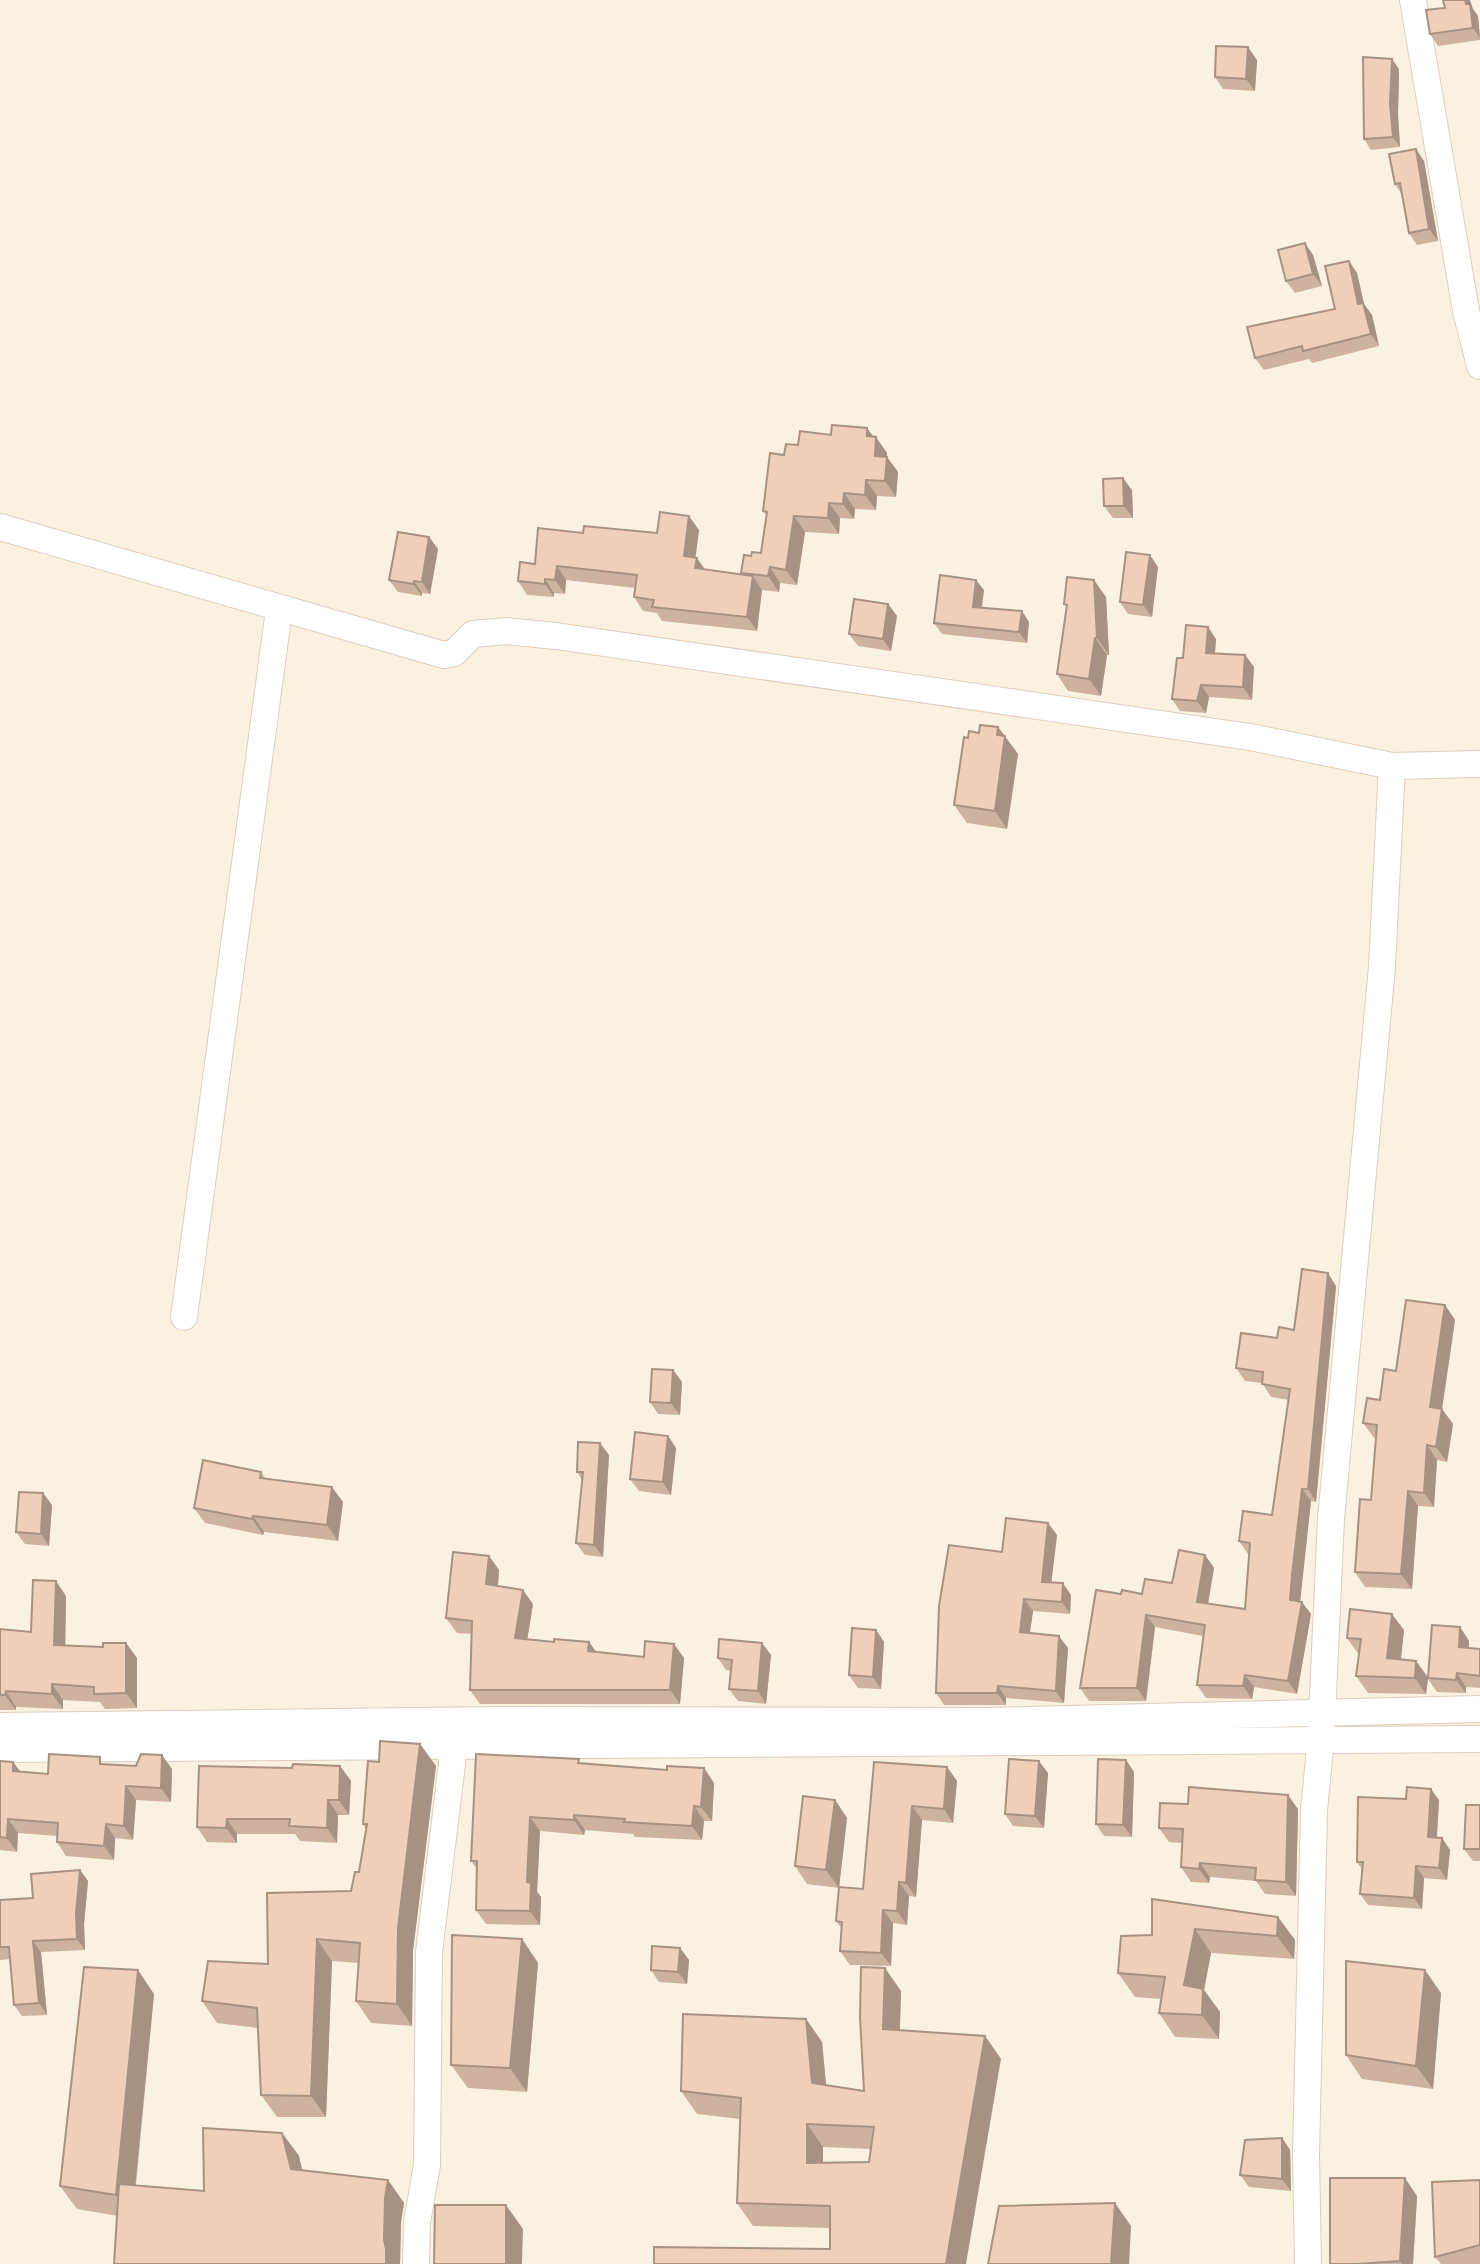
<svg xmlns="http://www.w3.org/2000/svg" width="1480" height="2264" viewBox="0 0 1480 2264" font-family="'Fira Sans Condensed',sans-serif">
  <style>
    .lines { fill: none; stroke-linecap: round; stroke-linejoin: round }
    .minor-casing { stroke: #decdbd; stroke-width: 28 }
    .minor { stroke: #fff; stroke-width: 26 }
    .wall { fill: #ceb2a0; fill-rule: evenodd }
    .shaded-wall { fill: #a79182 }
    .building { fill: #efcfba; stroke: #a79182; stroke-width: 2; fill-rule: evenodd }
  </style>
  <rect width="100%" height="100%" fill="#fbf1e1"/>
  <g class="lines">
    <g class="minor-casing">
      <g id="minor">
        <path d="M1413 0 1466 311 1480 366"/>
        <path d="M0 527 444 655 454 653 473 634 506 631 556 636 1250 737 1392 766 1480 764"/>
        <path d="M184 1317 279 610"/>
        <path d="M0 1726 499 1720 987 1721 1480 1709"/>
        <path d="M0 1749 1480 1739"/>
        <path d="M416 2264 417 2222 427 2165 429 1952 452 1764 453 1730"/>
        <path d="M1308 2264 1306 2154 1314 1810 1321 1739 1331 1519 1382 967 1392 766"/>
      </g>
    </g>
    <use href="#minor" class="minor"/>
  </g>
  <g class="wall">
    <path d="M1473 9 1478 16 1480 40 1438 46 1430 34Z"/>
    <path d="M1257 60 1255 91 1223 89 1215 77Z"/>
    <path d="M1399 69 1398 115 1400 147 1371 150 1364 139Z"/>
    <path d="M1424 161 1438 241 1417 245 1409 233 1402 195 1395 184Z"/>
    <path d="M1313 255 1322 286 1295 293 1286 281Z"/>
    <path d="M1357 273 1364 304 1372 315 1379 346 1312 363 1309 359 1264 370 1255 358 1335 309Z"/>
    <path d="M831 435 874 437 887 453V457L898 472 896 497 877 496 876 510 855 509 854 519 840 518 839 534 805 532 797 585 780 583 779 592 762 590 757 631 662 621 657 613 643 611 634 597 635 588 566 580 565 594 554 593V597L527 595 518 581 535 564 583 533H657L699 530 695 557 705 570 743 575 741 573 751 556 761 553 767 516 763 511 784 455 798 445Z"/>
    <path d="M1132 490 1133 518H1113L1104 506Z"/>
    <path d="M429 537 438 549 430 594 422 593V596L398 592 389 580Z"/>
    <path d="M1158 567 1152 617 1128 614 1120 602Z"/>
    <path d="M984 590 982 608 1029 622 1027 643 942 634 934 623Z"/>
    <path d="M1106 597 1109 655H1107L1101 696 1068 691 1057 674 1067 608 1064 604Z"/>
    <path d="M888 604 897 616 891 651 858 646 849 634Z"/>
    <path d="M1216 639 1215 653 1245 655 1254 667 1252 700 1209 697 1206 713 1180 711 1172 699Z"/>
    <path d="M998 727 1018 754 1007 829 967 823 954 805 968 738 979 733Z"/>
    <path d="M1336 1286 1316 1502 1311 1501 1301 1588 1300 1601 1311 1614 1297 1694 1254 1687 1252 1699 1206 1698 1197 1685 1203 1636 1155 1627 1146 1701H1089L1080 1688 1121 1594H1142L1172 1583 1205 1555 1214 1568 1208 1604 1245 1609 1249 1554H1248L1239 1541 1272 1515 1289 1400 1271 1397 1262 1383 1245 1381 1236 1368 1277 1338 1294 1330Z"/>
    <path d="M1445 1305 1455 1320 1442 1409 1453 1424 1447 1462 1437 1460 1434 1507 1418 1506 1412 1589 1365 1587 1355 1572 1371 1500 1376 1438H1374L1363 1423 1380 1400 1396 1371Z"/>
    <path d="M673 1370 682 1382 680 1415 658 1414 650 1402Z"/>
    <path d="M668 1436 676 1448 671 1495 639 1491 630 1479Z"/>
    <path d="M609 1455 603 1557 585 1555 576 1543 582 1480 577 1472Z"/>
    <path d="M261 1472 266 1479 343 1502 338 1541 264 1532 263 1535 205 1523 194 1508Z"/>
    <path d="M52 1505 49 1546 25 1544 16 1532Z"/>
    <path d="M1057 1535 1051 1583 1071 1595 1070 1614 1033 1611 1030 1633 1068 1648 1064 1703 1006 1698V1705H944L936 1693 1002 1552Z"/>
    <path d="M489 1556 499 1570 498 1586 533 1604 527 1640 554 1642H589L596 1652 644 1657 674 1644 684 1658 680 1704H480L470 1690 471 1634 457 1633 446 1618Z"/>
    <path d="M66 1596 65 1645 103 1647 126 1643 137 1658V1708L105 1709 100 1702 63 1700V1709L16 1707V1710H0V1629L31 1632Z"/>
    <path d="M1460 1627 1469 1641V1648L1480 1649V1688L1466 1687V1693L1437 1692 1428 1679 1426 1694 1368 1693 1356 1676 1359 1655 1347 1638 1404 1630 1401 1659 1416 1661 1428 1677Z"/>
    <path d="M876 1630 884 1642 881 1689 858 1688 849 1675Z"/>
    <path d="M762 1643 771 1655 766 1704 738 1701 729 1689 731 1671 726 1670 718 1658Z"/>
    <path d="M420 1744 436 1766 413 1950 412 2026 371 2023 356 2001 359 1963 332 1961 326 2117H277L261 2095 258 2028 217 2023 202 2001 268 1964 351 1891 359 1872 366 1829 363 1824 379 1762Z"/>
    <path d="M1126 1760 1134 1772 1132 1837 1104 1836 1096 1824Z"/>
    <path d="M0 1761 13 1762 21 1772 48 1774 105 1764 172 1769 171 1802 136 1800 133 1840 115 1838 114 1860 66 1856 57 1842V1836L18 1833 17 1852 0 1850Z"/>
    <path d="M874 1762 947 1767 957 1781 953 1823 922 1820 916 1897 909 1896 907 1925 893 1923 891 1966 850 1965 840 1951 842 1929 836 1921 863 1889Z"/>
    <path d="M582 1764 667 1770 704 1768 714 1783 712 1821H704L702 1840 635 1837 633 1834 585 1830 584 1835 540 1831 537 1892 541 1897 540 1925 486 1924 476 1910 477 1869 471 1861Z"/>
    <path d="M340 1766 351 1781 349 1815H338L337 1843 300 1841 295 1834H237V1843L207 1842 197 1827 292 1768Z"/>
    <path d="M1048 1773 1044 1828 1013 1826 1005 1814Z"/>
    <path d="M835 1800 847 1818 839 1888 807 1884 795 1866Z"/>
    <path d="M1439 1800 1437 1838H1442L1450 1850 1447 1880 1424 1878 1422 1909 1368 1905 1360 1894 1362 1869 1357 1862Z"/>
    <path d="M1480 1805V1861H1473L1464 1849Z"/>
    <path d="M1298 1809 1296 1896 1265 1894 1256 1881 1210 1877 1209 1883 1191 1882 1181 1867 1183 1843 1169 1842 1159 1828Z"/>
    <path d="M80 1870 88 1881 84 1924 85 1950 41 1952 47 2015 22 2016 14 2005 10 1959 0 1960V1900L33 1898Z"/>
    <path d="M1278 1917 1295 1940 1294 1959 1211 1953 1204 1990 1220 2012 1219 2039 1175 2037 1159 2013 1161 1999 1135 1997 1118 1973 1152 1935Z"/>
    <path d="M522 1939 538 1963 527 2092 468 2088 451 2065Z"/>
    <path d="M680 1948 689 1960 687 1984 659 1982 651 1970Z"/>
    <path d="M901 1991 900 2030 985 2036 1001 2059 830 2249V2228L753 2226 737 2203 740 2119 697 2114 681 2091 806 2019 822 2042 826 2085 864 2091ZM823 2147 870 2149 869 2162 823 2163Z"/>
    <path d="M1441 1993 1433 2089 1362 2079 1346 2055Z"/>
    <path d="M154 1994 136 2185 204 2191 282 2133 299 2156 302 2170 388 2180 404 2203 401 2222 400 2264 77 2209 60 2186Z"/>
    <path d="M1282 2138 1290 2150 1291 2191 1249 2187 1240 2175Z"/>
    <path d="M1480 2180V2264H1441L1435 2257Z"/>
    <path d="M1417 2196 1413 2264H1330Z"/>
  </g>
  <g class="shaded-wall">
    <path d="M1465 0H1470L1473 9 1478 16 1480 38 1473 28Z"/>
    <path d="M1248 47 1257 60 1255 91 1246 79Z"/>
    <path d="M1392 59 1399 69 1398 115 1400 147 1393 137 1390 104Z"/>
    <path d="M1416 149 1424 161 1438 241 1429 229Z"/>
    <path d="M1305 243 1313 255 1322 286 1313 274Z"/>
    <path d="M1349 261 1357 273 1364 304 1372 315 1379 346 1371 334 1358 304Z"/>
    <path d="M867 428 876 440V437L887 453 886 471 875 456 867 436Z"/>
    <path d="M887 457 898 472 896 497 885 481Z"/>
    <path d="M1123 478 1132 490 1133 518 1124 506Z"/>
    <path d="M866 480 877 496 876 510 865 495Z"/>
    <path d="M844 493 855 509 854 519 843 504Z"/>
    <path d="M829 503 840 518 839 534 828 518Z"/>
    <path d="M689 516 699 530 694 569 684 556Z"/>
    <path d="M794 516 805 532 797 585 786 570Z"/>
    <path d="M429 537 438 549 430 594 422 582Z"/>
    <path d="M1150 555 1158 567 1152 617 1143 605Z"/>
    <path d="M697 558 706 571 695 568Z"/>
    <path d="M557 566 566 580 565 594 555 580Z"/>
    <path d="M770 567 780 583 779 592 768 576Z"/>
    <path d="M753 576 762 590 757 631 747 617Z"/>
    <path d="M545 579 554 593V597L545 584Z"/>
    <path d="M976 580 984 590 980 618 973 607Z"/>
    <path d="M1094 580 1106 597 1109 655 1097 638Z"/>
    <path d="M414 581 422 593V596L413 584Z"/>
    <path d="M888 604 897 616 891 651 883 639Z"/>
    <path d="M1022 611 1029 622 1027 643 1019 632Z"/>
    <path d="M1208 627 1216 639 1214 665 1206 653Z"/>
    <path d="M1095 638 1107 655 1101 696 1089 679Z"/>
    <path d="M1245 655 1254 667 1252 700 1243 687Z"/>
    <path d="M1201 685 1209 697 1206 713 1197 701Z"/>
    <path d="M998 727 1018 754 1007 829 995 811Z"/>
    <path d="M1328 1273 1336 1286 1316 1502 1308 1489Z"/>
    <path d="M1445 1305 1455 1320 1442 1409 1453 1424 1447 1462 1436 1447 1430 1407Z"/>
    <path d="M673 1370 682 1382 680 1415 671 1403Z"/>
    <path d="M668 1436 676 1448 671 1495 663 1482Z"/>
    <path d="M600 1443 609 1455 603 1557 594 1545Z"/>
    <path d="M1427 1445 1437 1460 1434 1507 1424 1493Z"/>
    <path d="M332 1487 343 1502 338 1541 327 1525Z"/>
    <path d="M1302 1489 1311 1501 1299 1613 1290 1600Z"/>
    <path d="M1408 1491 1418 1506 1412 1589 1401 1574Z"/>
    <path d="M43 1493 52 1505 49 1546 41 1534Z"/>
    <path d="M253 1516 264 1532 263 1535 252 1519Z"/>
    <path d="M1048 1523 1057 1535 1050 1594 1042 1582Z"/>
    <path d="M1205 1555 1214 1568 1206 1615 1197 1602Z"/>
    <path d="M489 1556 499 1570 497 1598 486 1584Z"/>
    <path d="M56 1581 66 1596 65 1660 54 1645Z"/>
    <path d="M1063 1583 1071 1595 1070 1614 1062 1602Z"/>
    <path d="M523 1590 533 1604 525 1653 515 1638Z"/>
    <path d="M1024 1599 1033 1611 1028 1644 1020 1632Z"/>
    <path d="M1302 1602 1311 1614 1297 1694 1288 1681Z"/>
    <path d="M1392 1614 1404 1630 1399 1675 1387 1658Z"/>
    <path d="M1146 1615 1155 1627 1146 1701 1137 1688Z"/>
    <path d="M1460 1627 1469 1641 1468 1660 1459 1647Z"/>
    <path d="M876 1630 884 1642 881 1689 873 1677Z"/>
    <path d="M1059 1636 1068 1648 1064 1703 1056 1691Z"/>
    <path d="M589 1642 599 1656 588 1651Z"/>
    <path d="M126 1643 137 1658V1708L126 1693Z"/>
    <path d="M762 1643 771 1655 766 1704 758 1691Z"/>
    <path d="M674 1644 684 1658 680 1704 670 1690Z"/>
    <path d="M1416 1661 1428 1678 1426 1694 1415 1678Z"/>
    <path d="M1457 1673 1466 1687V1693L1456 1680Z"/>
    <path d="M1245 1675 1254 1687 1252 1699 1243 1686Z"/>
    <path d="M52 1684 63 1700V1709L52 1694Z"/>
    <path d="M998 1686 1006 1698V1705L997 1693Z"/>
    <path d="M6 1691 16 1707V1710L5 1695Z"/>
    <path d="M420 1744 436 1766 413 1950 412 2026 397 2004 398 1928Z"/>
    <path d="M162 1755 172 1769 171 1802 161 1788Z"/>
    <path d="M1126 1760 1134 1772 1132 1837 1123 1825Z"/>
    <path d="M1039 1761 1048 1773 1044 1828 1035 1816Z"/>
    <path d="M13 1762 23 1776 13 1771Z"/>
    <path d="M340 1766 351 1781 349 1815 339 1800Z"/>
    <path d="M947 1767 957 1781 953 1823 944 1809Z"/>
    <path d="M704 1768 714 1783 712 1821 701 1807Z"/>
    <path d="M126 1786 136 1800 133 1840 124 1826Z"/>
    <path d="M1431 1789 1439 1800 1436 1848 1428 1837Z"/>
    <path d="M1288 1795 1298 1809 1296 1896 1286 1882Z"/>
    <path d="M328 1800 338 1815 337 1843 327 1828Z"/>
    <path d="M835 1800 847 1818 839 1888 826 1870Z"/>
    <path d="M694 1806 704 1821 702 1840 692 1826Z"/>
    <path d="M912 1806 922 1820 916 1897 906 1883Z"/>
    <path d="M574 1815 585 1830 584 1835 574 1820Z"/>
    <path d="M530 1817 540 1831 537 1892 541 1897 540 1925 530 1911 527 1882Z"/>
    <path d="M8 1819 18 1833 17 1852 7 1838Z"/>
    <path d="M227 1819 237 1834V1843L226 1828Z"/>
    <path d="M106 1824 115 1838 114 1860 104 1846Z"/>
    <path d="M1442 1838 1450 1850 1447 1880 1439 1868Z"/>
    <path d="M1200 1863 1210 1877 1209 1883 1199 1869Z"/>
    <path d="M1416 1866 1424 1878 1422 1909 1414 1898Z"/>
    <path d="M80 1870 88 1881 84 1924 85 1950 77 1939 76 1913Z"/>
    <path d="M899 1882 909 1896 907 1925 897 1911Z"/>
    <path d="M883 1910 893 1923 891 1966 881 1953Z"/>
    <path d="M1278 1917 1295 1940 1294 1959 1277 1936Z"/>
    <path d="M1195 1929 1211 1953 1204 1990 1220 2012 1219 2039 1202 2015 1184 1985Z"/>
    <path d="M317 1939 332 1961 326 2117 311 2096Z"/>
    <path d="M522 1939 538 1963 527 2092 510 2068Z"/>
    <path d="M33 1941 41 1952 47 2015 39 2003Z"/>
    <path d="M680 1948 689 1960 687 1984 678 1972Z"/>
    <path d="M885 1968 901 1991 899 2052 883 2029Z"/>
    <path d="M138 1970 154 1994 132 2218 116 2195Z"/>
    <path d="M1425 1970 1441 1993 1433 2089 1416 2066Z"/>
    <path d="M806 2019 822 2042 828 2106 812 2083Z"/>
    <path d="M985 2036 1001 2059 966 2264H946Z"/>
    <path d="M807 2124 823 2147V2186L807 2163Z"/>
    <path d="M282 2133 299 2156 307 2193 291 2169Z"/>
    <path d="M1282 2138 1290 2150 1291 2191 1282 2179Z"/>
    <path d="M1405 2178 1417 2196 1413 2264H1402L1400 2261Z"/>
    <path d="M388 2180 404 2203 401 2222 400 2264H386L384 2240 385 2198Z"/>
    <path d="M1115 2203 1131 2226 1129 2264H1111Z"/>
    <path d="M506 2205 523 2229 522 2264H506Z"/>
  </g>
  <g class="building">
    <path d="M1443 0H1465L1466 4H1470L1473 28 1430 34 1426 10 1445 8Z"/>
    <path d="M1216 46 1248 47 1246 79 1215 77Z"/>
    <path d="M1363 57 1392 59 1390 104 1393 137 1364 139Z"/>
    <path d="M1416 149 1429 229 1409 233 1400 183 1395 184 1389 154Z"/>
    <path d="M1305 243 1313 274 1286 281 1278 250Z"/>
    <path d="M1349 261 1358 304 1363 303 1371 334 1303 351 1302 346 1255 358 1247 327 1335 309 1325 266Z"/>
    <path d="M832 425 867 428V436L876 437 875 456 887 457 885 481 866 480 865 495 844 493 843 504 829 503 828 518 794 516 786 570 770 567 768 576 741 573 744 555 751 556 752 552 761 553 767 512 763 511 770 453 784 455 786 444 798 445 800 431 831 435Z"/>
    <path d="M1123 478 1124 506H1104L1103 479Z"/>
    <path d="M660 512 689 516 684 556 697 558 695 568 753 576 747 617 652 607 654 600 634 597 637 575 557 566 555 580 545 579V584L518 581 520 562 535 564 538 528 583 533 584 526 657 533Z"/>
    <path d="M398 532 429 537 422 582 414 581 413 584 389 580Z"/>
    <path d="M1126 552 1150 555 1143 605 1120 602Z"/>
    <path d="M940 575 976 580 973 607 1022 611 1019 632 934 623Z"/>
    <path d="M1067 577 1094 580 1097 638H1095L1089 679 1057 674 1067 605 1064 604Z"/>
    <path d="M854 599 888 604 883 639 849 634Z"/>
    <path d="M1186 625 1208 627 1206 653 1245 655 1243 687 1201 685 1197 701 1172 699 1177 658H1183Z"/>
    <path d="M980 725 998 727 997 735 1005 736 995 811 954 805 964 737 968 738 969 731 979 733Z"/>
    <path d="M1302 1269 1328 1273 1308 1489H1302L1292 1575 1290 1600 1302 1602 1288 1681 1245 1675 1243 1686 1197 1685 1205 1625 1146 1615 1137 1688H1080L1096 1590 1121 1594 1122 1590 1142 1594 1145 1579 1172 1583 1179 1550 1205 1555 1197 1602 1245 1609 1250 1543 1239 1541 1243 1511 1272 1515 1290 1389 1262 1384 1263 1372 1236 1368 1241 1333 1277 1338 1279 1327 1294 1330Z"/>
    <path d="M1406 1300 1445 1305 1430 1407 1442 1409 1436 1447 1427 1445 1424 1493 1408 1491 1401 1574 1355 1572 1360 1499 1371 1500 1377 1425 1363 1423 1367 1398 1380 1400 1384 1369 1396 1371Z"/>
    <path d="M652 1369 673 1370 671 1403 650 1402Z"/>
    <path d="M635 1432 668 1436 663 1482 630 1479Z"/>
    <path d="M578 1442 600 1443 594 1545 576 1543 583 1472H577Z"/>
    <path d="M203 1460 261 1472 260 1478 332 1487 327 1525 253 1516 252 1519 194 1508Z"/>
    <path d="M19 1492 43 1493 41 1534 16 1532Z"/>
    <path d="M1006 1518 1048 1523 1042 1582 1063 1583 1062 1602 1024 1599 1020 1632 1059 1636 1056 1691 998 1686 997 1693H936L939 1606 949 1545 1002 1552Z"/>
    <path d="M453 1552 489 1556 486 1584 523 1590 515 1638 554 1642V1639L589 1642 588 1651 644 1657 645 1641 674 1644 670 1690H470L472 1621 446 1618Z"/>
    <path d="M33 1580 56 1581 54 1645 103 1647V1643H126V1693L94 1694V1687L52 1684V1694L6 1691 5 1695H0V1629L31 1632Z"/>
    <path d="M1350 1609 1392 1614 1387 1658 1416 1661 1415 1678 1356 1676 1361 1639 1347 1638Z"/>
    <path d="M1432 1625 1460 1627 1459 1647 1480 1649V1676L1457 1673 1456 1680 1428 1678Z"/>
    <path d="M852 1628 876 1630 873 1677 849 1675Z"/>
    <path d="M719 1639 762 1643 758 1691 729 1689 732 1660 718 1658Z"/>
    <path d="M380 1741 420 1744 398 1928 397 2004 356 2001 360 1943 317 1939 311 2096 261 2095 257 2008 202 2001 208 1961 268 1964 267 1893 351 1891 355 1872H359L367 1824H363L368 1761 379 1762Z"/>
    <path d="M49 1754 100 1757V1764L136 1766 141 1754 162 1755 161 1788 126 1786 124 1826 106 1824 104 1846 57 1842 58 1823 8 1819 7 1838 0 1837V1761L13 1762V1771L48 1774Z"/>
    <path d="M476 1754 579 1759 578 1763 667 1770V1766L704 1768 701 1807 694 1806 692 1826 624 1822 625 1819 574 1815V1820L530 1817 527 1882 531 1883 530 1911 476 1910 477 1861H471Z"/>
    <path d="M1009 1759 1039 1761 1035 1816 1005 1814Z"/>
    <path d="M1098 1759 1126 1760 1123 1825 1096 1824Z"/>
    <path d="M874 1762 947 1767 944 1809 912 1806 906 1883 899 1882 897 1911 883 1910 881 1953 840 1951 842 1922 836 1921 839 1887 863 1889Z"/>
    <path d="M293 1764 340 1766 339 1800H328L327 1828 289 1826 290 1819H227L226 1828 197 1827 199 1766 292 1768Z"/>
    <path d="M1189 1787 1288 1795 1286 1882 1255 1880 1256 1868 1200 1863 1199 1869 1181 1867 1183 1829 1159 1828 1160 1803 1188 1804Z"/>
    <path d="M1407 1787 1431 1789 1428 1837 1442 1838 1439 1868 1416 1866 1414 1898 1360 1894 1363 1862H1357L1358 1797 1406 1799Z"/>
    <path d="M803 1796 835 1800 826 1870 795 1866Z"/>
    <path d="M1466 1805H1480V1849H1464Z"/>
    <path d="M80 1870 76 1913 77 1939 33 1941 39 2003 14 2005 9 1947H0V1900L33 1898 31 1874Z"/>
    <path d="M1152 1899 1278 1917 1277 1936 1195 1929 1184 1985 1203 1989 1202 2015 1159 2013 1165 1977 1118 1973 1121 1936 1152 1935Z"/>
    <path d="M452 1935 522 1939 510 2068 451 2065Z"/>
    <path d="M652 1946 680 1948 678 1972 651 1970Z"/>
    <path d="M1346 1961 1425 1970 1416 2066 1346 2055Z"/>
    <path d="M84 1967 138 1970 116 2195 60 2186Z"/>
    <path d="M861 1967 885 1968 883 2029 985 2036 946 2264H654V2247L830 2249V2206L737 2203 741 2098 681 2091 683 2014 806 2019 812 2083 864 2091 860 2017ZM807 2124 874 2127 869 2162 807 2163Z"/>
    <path d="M203 2128 282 2133 291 2169 388 2180 385 2198 384 2240 386 2249V2264H114L119 2184 204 2191Z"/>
    <path d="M1282 2138V2179L1240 2175 1245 2140Z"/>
    <path d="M1330 2178H1405L1400 2261 1357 2264H1330Z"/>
    <path d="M1480 2180V2245L1435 2257 1432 2182Z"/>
    <path d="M1115 2203 1111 2264H988L999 2206Z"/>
    <path d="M435 2205H506V2264H434Z"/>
  </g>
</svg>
